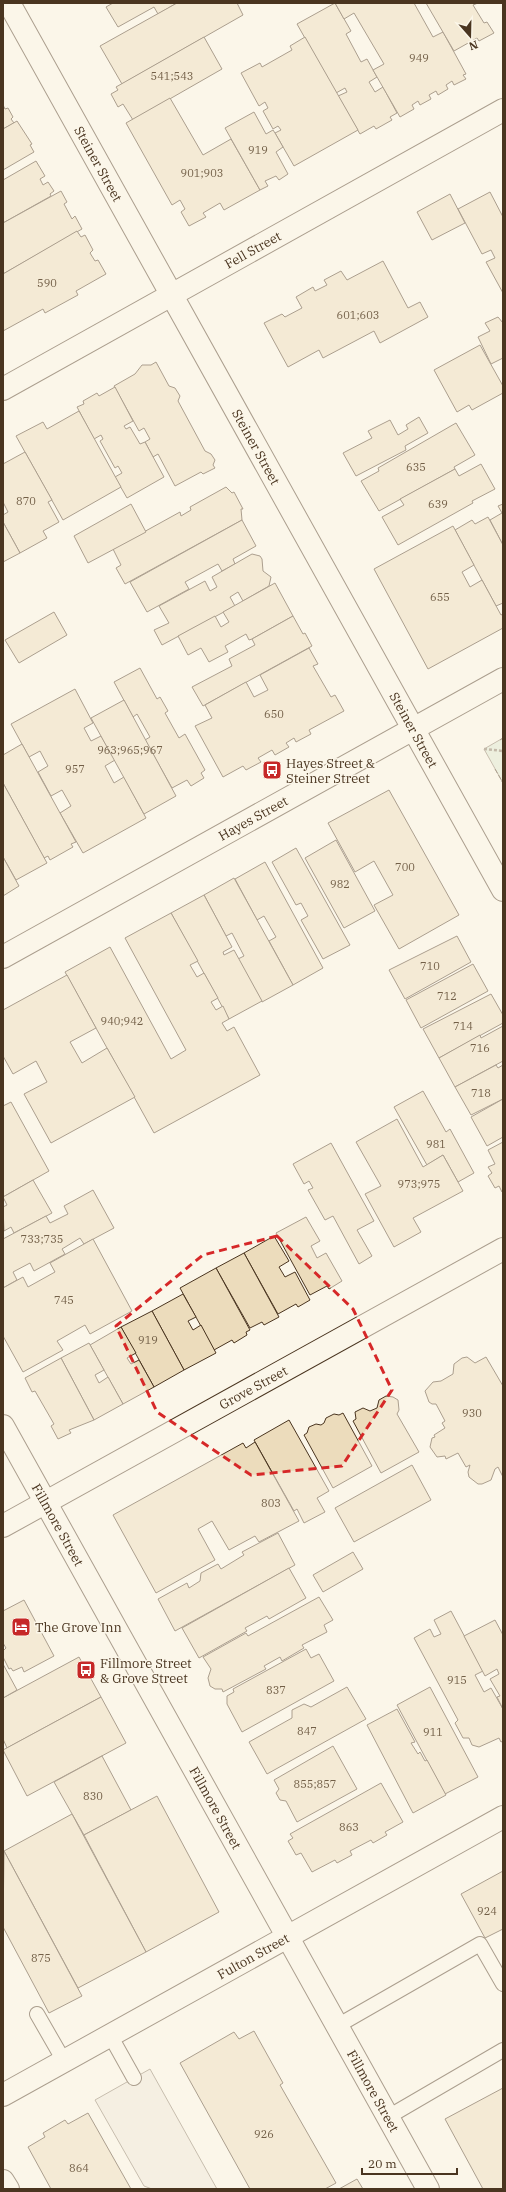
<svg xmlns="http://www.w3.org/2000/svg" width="506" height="2192" viewBox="0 0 506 2192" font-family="'IBM Plex Serif',serif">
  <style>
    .green { fill: #dce7d0; stroke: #887966 }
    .parking { fill: #ede7d9; stroke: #887966 }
    .building { fill: #ecdcbc; stroke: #4a3520 }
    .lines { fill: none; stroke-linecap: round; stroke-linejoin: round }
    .lane-casing { stroke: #4a3520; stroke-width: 16 }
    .street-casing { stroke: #4a3520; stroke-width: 24 }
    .secondary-casing { stroke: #4a3520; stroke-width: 24 }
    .primary-casing { stroke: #4a3520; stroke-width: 24 }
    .path { stroke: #7f6f5c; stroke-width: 2.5; stroke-dasharray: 3 2; stroke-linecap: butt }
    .lane { stroke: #fbf6e9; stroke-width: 14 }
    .street { stroke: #fbf6e9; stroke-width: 22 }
    .secondary { stroke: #fbf6e9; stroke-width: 22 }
    .primary { stroke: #fbf6e9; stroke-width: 22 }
    .fence { stroke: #4a3520; stroke-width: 1; stroke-dasharray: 5 2; stroke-linecap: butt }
    .marked { fill: none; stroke: #d62828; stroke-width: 3; stroke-dasharray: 8 5; stroke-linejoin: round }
    .labels { text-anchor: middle; stroke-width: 3; stroke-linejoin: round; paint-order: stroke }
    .number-label { font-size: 11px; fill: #725f47 }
    .street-label { font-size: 13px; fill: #4a3520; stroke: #fbf6e9 }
    .poi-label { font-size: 13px; fill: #4a3520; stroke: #fbf6e9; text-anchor: start }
  </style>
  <rect width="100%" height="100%" fill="#fbf6e9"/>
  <path class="green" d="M503 738V783L484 749Z"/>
  <path class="parking" d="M150 2069 217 2189H152L144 2186 95 2100Z"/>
  <g class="building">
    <path d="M113 3H177L158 14 154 7 118 27 106 7Z"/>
    <path d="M177 3H237L243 15 122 84 100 46Z"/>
    <path d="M335 3 351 31 346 34 361 62 367 59 377 77 369 82 375 92 383 87 397 113 390 117 392 120 376 129 374 126 360 134 338 96 347 92 345 88 336 93 297 24Z"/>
    <path d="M335 3H414L433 37 443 32 466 74 463 75 466 79 454 85 452 81 446 85 448 89 438 95 436 91 429 95 431 99 420 105 418 101 412 105 414 109 400 117 373 70 384 64 354 13 344 19Z"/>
    <path d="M426 3H478L473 5 484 23 487 22 494 33 479 41 477 38 454 51Z"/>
    <path d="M204 37 222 69 133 120 123 104 118 107 111 94 118 90 116 87Z"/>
    <path d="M305 37 358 130 294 166 275 133 281 130 278 126 273 129 263 111 268 108 265 102 259 106 241 73 260 63 262 67 292 50 290 46Z"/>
    <path d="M170 98 203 155 231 139 260 190 224 210 220 203 203 213 206 217 189 226 181 212 185 209 180 200 172 205 126 123Z"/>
    <path d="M3 105 5 109 8 108 13 117 11 119 14 123 3 129Z"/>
    <path d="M254 112 266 134 273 130 275 133 283 147 276 152 288 174 279 180 276 176 265 181 268 186 260 190 225 128Z"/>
    <path d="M17 121 32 144 30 145 34 152 3 170V129Z"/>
    <path d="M36 161 45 176 40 179 43 185 48 182 54 191 50 194 51 196 3 223V180Z"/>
    <path d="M61 191 67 202 64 204 72 219 75 216 82 229 3 274V223Z"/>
    <path d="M490 192 503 217V293L486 262 495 258 491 250 482 254 458 209Z"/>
    <path d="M450 194 465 223 432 240 417 212Z"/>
    <path d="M77 231 81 237 85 235 93 250 90 253 95 261 98 260 106 274 76 291 78 295 45 313 43 309 3 331V274Z"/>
    <path d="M383 261 408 308 420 302 428 317 380 343 374 331 323 358 319 350 288 367 264 323 282 314 285 317 302 308 296 297 313 287 315 291 327 285 324 280 341 271 347 280Z"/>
    <path d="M498 317 503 323V358L491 364 478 337 490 331 485 323Z"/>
    <path d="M480 345 503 386V393L472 410 469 405 457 412 434 370Z"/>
    <path d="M156 362 169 386 175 388 180 396 178 401 205 451 211 454 215 460 213 465 215 468 203 474 201 472 175 486 158 454 153 457 145 442 150 439 144 428 139 431 114 386 135 374 142 365H151Z"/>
    <path d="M115 387 133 421 124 426 126 429 130 427 140 444 145 442 164 477 127 498 115 477 122 473 118 466 115 468 100 441 103 439 101 435 94 439 77 407 84 404 83 401 97 393 99 396Z"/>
    <path d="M79 411 121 487 63 520 16 436 43 422 47 429Z"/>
    <path d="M419 417 428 433 405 446 406 450 356 476 343 453 372 438 368 431 390 420 398 435 408 429 406 425Z"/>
    <path d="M456 423 475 455 454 467 455 469 379 511 361 481 379 471 378 468Z"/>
    <path d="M25 452 52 500 48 502 59 522 43 531 47 538 20 553 3 522V515L8 512 3 502V464Z"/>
    <path d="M481 464 495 489 472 501 473 503 398 545 382 517 404 505 400 499 455 469 459 476Z"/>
    <path d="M226 487 232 493 234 492 243 509H241L242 520 125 584 116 568 121 565 113 549 180 512 181 516 191 510 190 507Z"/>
    <path d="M131 504 146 532 88 563 74 536Z"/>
    <path d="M503 504V545L490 520 502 513 498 506Z"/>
    <path d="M488 517 503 545V603L496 606 455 530 472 520 475 524Z"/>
    <path d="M242 520 256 546 233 559 235 564 222 571 218 564 185 582 189 589 147 612 130 582Z"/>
    <path d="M3 522 20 553 3 562Z"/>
    <path d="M453 526 474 565 462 572 470 587 482 580 501 615 503 614V628L428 669 374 569Z"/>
    <path d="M252 554 260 556 262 559 263 571 271 577 269 586 243 601 238 592 230 597 235 606 162 645 154 630 169 623 159 606 205 581 210 591 217 587 212 577Z"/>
    <path d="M275 583 293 616 252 639 249 640 246 634 225 646 228 652 209 662 201 648 188 655 178 636 215 616 221 627 229 622 223 612Z"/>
    <path d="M54 612 67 635 19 663 5 640Z"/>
    <path d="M293 616 303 634 305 633 312 646 203 706 192 687 232 666 229 659 255 645 252 639Z"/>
    <path d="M309 648 318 664 313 666 331 697 335 695 344 711 309 730 311 734 296 742 294 738 286 743 289 747 275 755 272 750 258 758 261 762 246 770 243 766 223 777 195 726 212 718 205 705 246 682 254 697 268 690 260 675Z"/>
    <path d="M140 668 157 699 160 697 168 711 165 713 179 738 185 734 205 770 201 773 204 778 191 786 187 780 172 788 145 740 150 737 137 714 133 717 114 682Z"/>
    <path d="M75 689 93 723 84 728 91 741 101 736 115 760 105 766 114 783 124 777 146 818 83 853 60 813 71 806 62 790 51 796 38 772 48 766 40 751 29 757 11 724Z"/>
    <path d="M124 700 176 796 144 814 91 718Z"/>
    <path d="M22 744 76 842 71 844 73 847 50 860 48 856 44 858 3 783V755Z"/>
    <path d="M3 783 47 863 16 880 3 857Z"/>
    <path d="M389 790 459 915 399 949 374 905 393 895 374 861 355 872 328 823Z"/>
    <path d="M336 840 375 911 344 928 305 858Z"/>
    <path d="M296 848 350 945 323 959 301 920 308 916 301 903 296 905 272 862Z"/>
    <path d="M3 857 19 886 3 896Z"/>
    <path d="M265 862 323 968 293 985 269 941 276 937 264 916 257 920 235 879Z"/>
    <path d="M234 878 293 985 262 1002 238 959 244 956 232 933 226 936 204 895Z"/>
    <path d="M204 895 232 947 223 952 224 955 234 950 262 1001 229 1019 171 913Z"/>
    <path d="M171 913 198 961 190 965 197 977 204 973 218 998 211 1002 216 1010 223 1006 229 1019 222 1023 227 1031 234 1027 260 1075 154 1133 65 972 110 947 171 1059 186 1050 125 938Z"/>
    <path d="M457 936 471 962 405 999 389 970Z"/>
    <path d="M473 964 488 991 421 1028 406 1000Z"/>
    <path d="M67 975 96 1028 70 1042 82 1063 107 1048 135 1097 51 1143 24 1094 47 1082 36 1061 13 1074 3 1056V1010Z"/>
    <path d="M491 994 503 1015V1023L439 1058 423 1029Z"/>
    <path d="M503 1026V1061L455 1087 439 1058 480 1035 481 1038Z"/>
    <path d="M496 1065 498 1068 503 1065V1099L471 1115 455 1087Z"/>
    <path d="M423 1091 446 1132 450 1129 474 1173 458 1182 443 1155 427 1165 394 1107Z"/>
    <path d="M503 1099V1137L487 1146 471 1117Z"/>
    <path d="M11 1102 49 1171 3 1197V1106Z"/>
    <path d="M397 1119 423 1167 443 1155 463 1191 413 1218 421 1232 394 1247 365 1194 381 1186 356 1142Z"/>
    <path d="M503 1142V1191L502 1192 499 1186 495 1188 488 1176 492 1173 488 1167 495 1164 488 1150Z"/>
    <path d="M331 1143 374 1221 357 1230 372 1256 359 1264 333 1216 325 1220 308 1190 313 1188 309 1181 304 1184 293 1164Z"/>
    <path d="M33 1180 52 1213 14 1233 11 1227 4 1231 3 1207 7 1205 3 1197Z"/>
    <path d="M93 1190 114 1228 84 1244 80 1238 62 1249 65 1254 34 1271 30 1263 13 1272 17 1280 3 1288V1239L46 1216 50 1223 68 1214 64 1206Z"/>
    <path d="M306 1217 320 1241 311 1246 317 1258 326 1253 342 1281 329 1289 327 1286 310 1295 276 1233Z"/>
    <path d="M274 1236 289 1261 279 1267 285 1277 295 1272 310 1300 298 1307 296 1304 278 1314 244 1253Z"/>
    <path d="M93 1239 132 1311 90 1334 85 1325 57 1341 63 1350 23 1372 3 1336V1288L23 1277 28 1287 55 1272 50 1263Z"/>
    <path d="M244 1253 279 1317 264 1325 262 1322 250 1328 216 1268Z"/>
    <path d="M216 1268 250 1330 246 1332 247 1335 234 1343 232 1340 214 1350 180 1288Z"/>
    <path d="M183 1294 196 1317 188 1321 193 1330 201 1325 216 1353 184 1370 152 1311Z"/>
    <path d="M152 1311 184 1370 154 1387 121 1327Z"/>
    <path d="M121 1327 136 1353 127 1358 131 1364 139 1360 154 1387 123 1404 90 1345Z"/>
    <path d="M89 1343 104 1370 95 1375 99 1383 108 1377 123 1404 94 1420 61 1358Z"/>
    <path d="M467 1357 475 1363 486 1357 503 1386V1477L498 1467 495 1469 491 1480 482 1484H478L469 1477 468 1472 470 1465 466 1467 458 1453 446 1459 445 1456 437 1457 430 1447 432 1438 435 1437 434 1435 445 1428 442 1423 445 1421 436 1404H432L429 1402 425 1391 433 1382 441 1381 453 1374 454 1364 462 1358Z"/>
    <path d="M61 1358 94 1420 69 1430 71 1433 58 1439 51 1426 54 1424 35 1391 32 1392 25 1378Z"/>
    <path d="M386 1396 393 1397 398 1400 399 1410 397 1414 419 1452 381 1473 353 1421 356 1419 355 1412 363 1408 370 1411 377 1408 379 1400Z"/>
    <path d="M343 1413 372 1466 333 1488 304 1435 307 1433 309 1427 316 1424 321 1425 324 1423 326 1418 334 1414 339 1415Z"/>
    <path d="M289 1420 329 1491 317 1498 325 1512 304 1523 297 1509 294 1511 254 1440Z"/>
    <path d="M255 1442 299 1521 259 1542 255 1536 229 1550 212 1521 198 1529 215 1560 156 1593 113 1515 243 1443 246 1448Z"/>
    <path d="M412 1465 431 1500 354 1542 335 1508Z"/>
    <path d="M278 1533 295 1565 175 1631 158 1599 187 1583 189 1588 200 1581 201 1573 218 1564 221 1569 244 1555 242 1552Z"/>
    <path d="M353 1552 363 1569 323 1592 313 1575Z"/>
    <path d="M289 1568 306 1598 269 1619 267 1616 245 1628 247 1631 199 1658 182 1628Z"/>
    <path d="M319 1597 333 1620 324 1625 327 1632 302 1645 304 1648 282 1661 280 1657 264 1666 266 1669 223 1692 222 1689H215L210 1686 208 1678 211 1669 203 1657 246 1633 248 1636Z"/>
    <path d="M24 1600 54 1656 24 1672 22 1667 13 1671 11 1668 9 1669 3 1657V1651L6 1648 3 1643V1611Z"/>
    <path d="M451 1611 483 1671 475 1675 484 1692 491 1688 503 1709V1741L501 1742 499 1738 479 1747 472 1745 469 1738H463L455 1723 458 1720 414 1638 430 1629 434 1637 441 1634 434 1620Z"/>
    <path d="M495 1620 503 1635V1709L497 1697 500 1696 490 1679 499 1674 497 1669 485 1676 464 1636Z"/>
    <path d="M306 1649 311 1658 319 1654 334 1681 242 1732 227 1704V1696L234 1692 233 1689Z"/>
    <path d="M79 1657 101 1697 7 1748 3 1739V1698Z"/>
    <path d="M3 1664 17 1690 3 1698Z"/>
    <path d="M347 1687 366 1719 267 1774 249 1742 292 1718V1710L304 1704 311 1707Z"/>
    <path d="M430 1687 478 1777 445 1794 397 1705Z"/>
    <path d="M101 1697 126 1743 27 1796 3 1750Z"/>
    <path d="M397 1709 415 1742 411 1743 418 1754 420 1752 425 1761 427 1760 446 1795 413 1813 367 1725Z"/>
    <path d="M333 1746 357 1789 297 1822 286 1801 280 1800 276 1793 279 1789 274 1780Z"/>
    <path d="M102 1756 131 1810 84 1835 54 1782Z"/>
    <path d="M381 1783 403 1822 385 1832 387 1835 373 1843 371 1840 350 1851 352 1855 337 1863 335 1860 312 1872 301 1853 296 1855 288 1841 293 1838 290 1834Z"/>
    <path d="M157 1796 219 1912 146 1952 84 1835Z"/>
    <path d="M72 1814 146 1952 78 1988 4 1851Z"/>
    <path d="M4 1851 82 1996 49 2013 3 1927Z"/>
    <path d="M503 1871V1929L485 1938 461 1894Z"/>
    <path d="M254 2031 283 2083 280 2085 336 2183 325 2189H250L180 2063 234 2032 239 2039Z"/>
    <path d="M503 2088V2189H483L445 2119Z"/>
    <path d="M88 2113 131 2189H51L28 2147 45 2137 43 2133 65 2120 68 2124Z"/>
    <path d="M357 2179 363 2189H339Z"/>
  </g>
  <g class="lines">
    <g class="lane-casing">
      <g id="lane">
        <path d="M37 2014 64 2061"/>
        <path d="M337 2026 480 1944 503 1984"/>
        <path d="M110 2035 134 2078"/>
        <path d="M388 2117 503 2050"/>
      </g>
    </g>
    <g class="street-casing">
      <g id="street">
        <path id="s1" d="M9 3 503 890"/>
        <path id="s2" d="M3 957 503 679"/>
        <path id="s3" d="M3 1426 428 2189"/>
        <path id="s4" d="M3 1526 503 1249"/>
        <path d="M3 2181 8 2189"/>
      </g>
    </g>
    <g class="secondary-casing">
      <g id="secondary">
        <path id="s5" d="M3 2095 503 1817"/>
      </g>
    </g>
    <g class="primary-casing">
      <g id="primary">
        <path id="s6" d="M3 389 503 110"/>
      </g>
    </g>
    <path class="path" d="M484 749 503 751"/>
    <use href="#lane" class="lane"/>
    <use href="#street" class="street"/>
    <use href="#secondary" class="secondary"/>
    <use href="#primary" class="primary"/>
    <g class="fence">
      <path d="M500 740 503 738"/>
      <path d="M495 769 503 783"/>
    </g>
  </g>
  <path d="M0 0H506V2192H0ZM277 1236 353 1309 392 1390 342 1466 251 1475 157 1412 116 1326 203 1255Z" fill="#fbf6e9" fill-opacity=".55" fill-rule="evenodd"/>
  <path class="marked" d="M277 1236 353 1309 392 1390 342 1466 251 1475 157 1412 116 1326 203 1255Z"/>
  <defs>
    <g id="bus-square" transform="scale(1)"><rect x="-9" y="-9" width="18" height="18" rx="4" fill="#c62828" stroke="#fbf6e9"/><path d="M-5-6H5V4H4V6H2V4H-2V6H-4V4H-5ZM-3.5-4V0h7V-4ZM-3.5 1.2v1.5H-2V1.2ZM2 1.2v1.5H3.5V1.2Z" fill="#fff"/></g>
    <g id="hotel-square" transform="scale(1)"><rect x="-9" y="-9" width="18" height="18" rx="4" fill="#c62828" stroke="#fbf6e9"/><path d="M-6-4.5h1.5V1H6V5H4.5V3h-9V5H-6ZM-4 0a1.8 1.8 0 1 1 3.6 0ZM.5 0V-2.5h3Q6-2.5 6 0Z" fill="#fff"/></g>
  </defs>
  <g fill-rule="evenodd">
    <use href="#bus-square" x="272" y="770"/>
    <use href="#hotel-square" x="21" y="1627"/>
    <use href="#bus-square" x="86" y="1670"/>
  </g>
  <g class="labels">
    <g class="number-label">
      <text x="419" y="62">949</text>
      <text x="172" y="80">541;543</text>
      <text x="258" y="154">919</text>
      <text x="202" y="177">901;903</text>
      <text x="47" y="287">590</text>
      <text x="358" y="319">601;603</text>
      <text x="416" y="471">635</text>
      <text x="26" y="505">870</text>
      <text x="438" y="508">639</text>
      <text x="440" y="601">655</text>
      <text x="274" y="718">650</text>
      <text x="130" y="754">963;965;967</text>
      <text x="75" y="773">957</text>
      <text x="405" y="871">700</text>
      <text x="340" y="888">982</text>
      <text x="430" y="970">710</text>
      <text x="447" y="1000">712</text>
      <text x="122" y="1025">940;942</text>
      <text x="463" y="1030">714</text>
      <text x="480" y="1052">716</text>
      <text x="481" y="1097">718</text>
      <text x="436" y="1148">981</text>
      <text x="419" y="1188">973;975</text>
      <text x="42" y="1243">733;735</text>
      <text x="64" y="1304">745</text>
      <text x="148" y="1344">919</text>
      <text x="472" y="1417">930</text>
      <text x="271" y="1507">803</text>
      <text x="457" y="1684">915</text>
      <text x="276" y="1694">837</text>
      <text x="307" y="1735">847</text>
      <text x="433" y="1736">911</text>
      <text x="315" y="1788">855;857</text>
      <text x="93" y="1800">830</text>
      <text x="349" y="1831">863</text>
      <text x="487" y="1915">924</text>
      <text x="41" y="1962">875</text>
      <text x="264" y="2138">926</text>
      <text x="79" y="2172">864</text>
    </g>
    <g class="street-label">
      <text dy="5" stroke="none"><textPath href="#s1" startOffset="184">Steiner Street</textPath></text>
      <text dy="5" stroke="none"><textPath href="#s6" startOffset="286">Fell Street</textPath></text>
      <text dy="5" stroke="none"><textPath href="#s1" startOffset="508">Steiner Street</textPath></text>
      <text dy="5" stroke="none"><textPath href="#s1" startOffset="832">Steiner Street</textPath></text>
      <text dy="5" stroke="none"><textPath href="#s2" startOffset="286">Hayes Street</textPath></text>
      <text dy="5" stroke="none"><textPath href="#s4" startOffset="286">Grove Street</textPath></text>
      <text dy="5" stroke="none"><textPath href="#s3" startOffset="113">Fillmore Street</textPath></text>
      <text dy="5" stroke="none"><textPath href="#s3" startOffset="437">Fillmore Street</textPath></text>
      <text dy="5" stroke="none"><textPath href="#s5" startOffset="286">Fulton Street</textPath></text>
      <text dy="5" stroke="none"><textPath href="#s3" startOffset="761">Fillmore Street</textPath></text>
    </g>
    <g class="poi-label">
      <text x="286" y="768">Hayes Street &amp;<tspan x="286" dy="15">Steiner Street</tspan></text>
      <text x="35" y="1632">The Grove Inn</text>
      <text x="100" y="1668">Fillmore Street<tspan x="100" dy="15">&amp; Grove Street</tspan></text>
    </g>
  </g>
  <rect width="506" height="2192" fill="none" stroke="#4a3520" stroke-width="8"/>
  <g transform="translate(470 36) rotate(160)" stroke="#fbf6e9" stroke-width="3" paint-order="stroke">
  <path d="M0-3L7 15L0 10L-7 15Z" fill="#4a3520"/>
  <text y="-6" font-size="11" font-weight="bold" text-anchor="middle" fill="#4a3520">N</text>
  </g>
  <path d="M362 2168v6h95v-6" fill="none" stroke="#4a3520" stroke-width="2"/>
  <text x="368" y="2168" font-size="12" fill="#4a3520" stroke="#fbf6e9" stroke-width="3" paint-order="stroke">20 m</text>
</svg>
